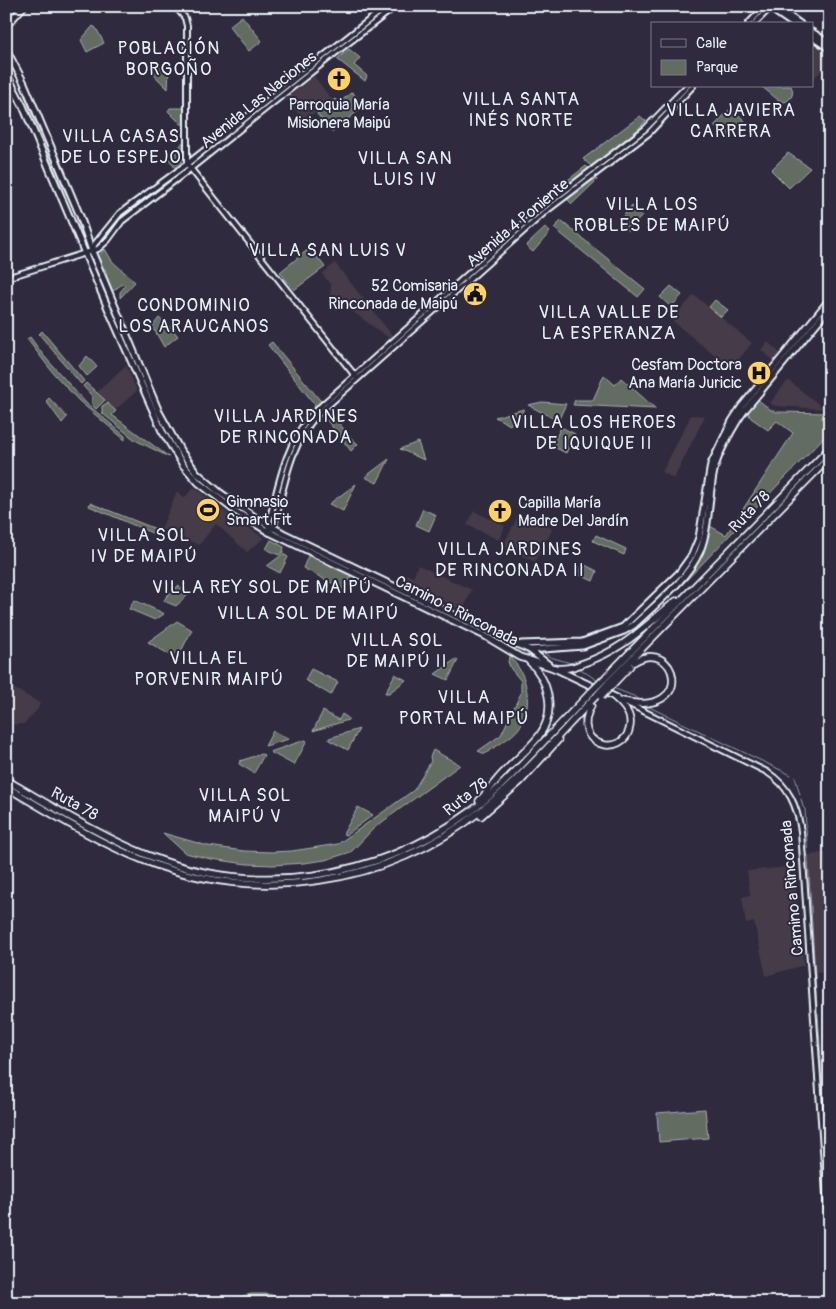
<svg xmlns="http://www.w3.org/2000/svg" width="836" height="1309" viewBox="0 0 836 1309" font-family="Pangolin,sans-serif">
  <style>
    .built { fill: #443b48 }
    .green { fill: #636c60; stroke: #a6aeac }
    .lines { fill: none; stroke-linecap: round; stroke-linejoin: round }
    .stream { stroke: #909caf; stroke-width: 1 }
    .minor-casing { stroke: #e8f1f8; stroke-width: 8 }
    .major-casing { stroke: #e8f1f8; stroke-width: 9 }
    .highway-casing { stroke: #e8f1f8; stroke-width: 9 }
    .minor { stroke: #2f2a3d; stroke-width: 4 }
    .major { stroke: #2f2a3d; stroke-width: 5 }
    .highway { stroke: #2f2a3d; stroke-width: 5.5 }
    .highway-bridge-casing { stroke: #e8f1f8; stroke-width: 9; stroke-linecap: butt }
    .highway-bridge { stroke: #2f2a3d; stroke-width: 5.5 }
    .labels { text-anchor: middle; stroke-width: 4; stroke-linejoin: round; paint-order: stroke }
    .street-label { font-size: 16px; fill: #e8f1f8; stroke: #2f2a3d }
    .poi-label { font-size: 16px; fill: #e8f1f8; stroke: #2f2a3d; text-anchor: end }
    .neighbourhood-label { font-size: 18px; letter-spacing: 1px; fill: #e8f1f8; stroke: #2f2a3d }
  </style>
  <rect width="100%" height="100%" fill="#2f2a3d"/>
  <filter id="ink" filterUnits="userSpaceOnUse"><feTurbulence type="fractalNoise" baseFrequency=".02" numOctaves="2"/><feDisplacementMap in="SourceGraphic" scale="10" xChannelSelector="R" yChannelSelector="G"/><feConvolveMatrix kernelMatrix="1 2 1 2 8 2 1 2 1" color-interpolation-filters="sRGB"/></filter>
  <g filter="url(#ink)">
    <g class="built">
      <path d="M812 42 830 54V63L812 80Z"/>
      <path d="M314 76 333 101 316 115 314 113 304 121 286 99Z"/>
      <path d="M335 263 393 336 390 339 330 295 331 285 322 274Z"/>
      <path d="M694 295 752 343 731 369 671 320Z"/>
      <path d="M768 342 780 353 774 361 761 350Z"/>
      <path d="M126 365 137 391 115 410 96 393Z"/>
      <path d="M788 380 825 409 775 406 770 403Z"/>
      <path d="M691 415 705 416 674 479 662 472Z"/>
      <path d="M194 487 228 514 264 538 247 552 216 524 199 545 161 529 177 491 184 498Z"/>
      <path d="M474 511 505 526 499 540 467 525Z"/>
      <path d="M519 513 551 528 552 530 535 562 503 546Z"/>
      <path d="M418 565 472 590 464 608 465 612 402 582 406 574 413 577Z"/>
      <path d="M6 684 40 703 38 709 24 724 8 725 6 727Z"/>
      <path d="M830 851V972L815 973 806 856Z"/>
      <path d="M797 866 796 890 804 965 766 976 754 922 746 924 742 897 750 895 747 871Z"/>
    </g>
    <g class="green">
      <path d="M242 16 262 41 249 51 229 26Z"/>
      <path d="M93 26 96 28 104 43 87 52 81 40Z"/>
      <path d="M349 49 360 58 354 65 367 76 365 81 337 59Z"/>
      <path d="M165 63 169 68 168 89 153 74Z"/>
      <path d="M761 86H791C794 92 793 97 787 101L784 102 777 99Z"/>
      <path d="M21 87 33 112 72 206 58 178Z"/>
      <path d="M352 92 364 106 332 132 317 114 335 99 339 103Z"/>
      <path d="M170 108H186V124H181L168 111Z"/>
      <path d="M731 108 745 121 729 139 714 126Z"/>
      <path d="M640 116 646 121 636 131 591 166 583 159Z"/>
      <path d="M184 141 181 164 175 168 169 159Z"/>
      <path d="M788 153 810 168 789 188 771 170Z"/>
      <path d="M586 166 589 169 542 206 538 203Z"/>
      <path d="M595 178 597 180 572 204 567 199Z"/>
      <path d="M632 206 642 216 628 231 618 222Z"/>
      <path d="M561 221 645 289 638 297 554 228Z"/>
      <path d="M545 228 550 232 533 252 526 246Z"/>
      <path d="M310 248 325 267 294 290 280 272Z"/>
      <path d="M105 249 112 261 135 282 120 298V292L125 286 122 284 112 292 105 275 107 274 105 269H103L97 258Z"/>
      <path d="M671 286 682 295 671 307 660 297Z"/>
      <path d="M715 300 728 310 721 317 709 307Z"/>
      <path d="M159 318 171 328 167 333 172 329 178 336 164 347 155 331 151 328Z"/>
      <path d="M42 331 84 381 81 384 39 334Z"/>
      <path d="M30 337 44 356 86 403 125 436V440L79 401 54 374 27 339Z"/>
      <path d="M272 342 352 439 358 444 351 451 268 345Z"/>
      <path d="M87 356 97 367 87 376 79 366Z"/>
      <path d="M604 375 615 385 621 378 656 409 573 405 575 400H593Z"/>
      <path d="M86 383 105 400 96 409 92 405V396L83 386Z"/>
      <path d="M49 398 67 417 62 423 46 401Z"/>
      <path d="M757 399 771 410 777 412 830 413V431L677 590C678 581 689 575 694 568 703 556 707 541 710 526L726 535 793 433 777 421 768 430 751 418 748 413Z"/>
      <path d="M542 402 566 404 558 421 528 405Z"/>
      <path d="M107 403 116 411 112 415 169 457 135 440 102 413V406Z"/>
      <path d="M524 409 519 417 516 415 510 425 495 417Z"/>
      <path d="M561 427 575 434 566 453 552 446Z"/>
      <path d="M418 442 424 460 400 449Z"/>
      <path d="M389 459 377 483 365 477Z"/>
      <path d="M356 484 343 511 329 504Z"/>
      <path d="M90 503 161 531 159 536 89 506Z"/>
      <path d="M423 509 436 515 429 531 416 525Z"/>
      <path d="M596 535 626 549 624 555 593 541Z"/>
      <path d="M271 540 284 547 283 552 279 555 266 549Z"/>
      <path d="M283 554 288 557 280 573 267 566Z"/>
      <path d="M311 554 352 574 345 590 303 568 308 556Z"/>
      <path d="M583 564 597 571 593 581 578 574Z"/>
      <path d="M178 586 188 592 189 594 176 606 164 601 166 597Z"/>
      <path d="M134 600 163 613 164 614 155 620 129 609Z"/>
      <path d="M177 621 192 630 177 659 148 642Z"/>
      <path d="M509 657C528 671 534 709 519 728 514 736 493 748 485 754L478 751 501 735 521 693V681L511 669 508 662Z"/>
      <path d="M456 659 458 660 448 680 435 674Z"/>
      <path d="M311 669 338 682 331 695 305 680Z"/>
      <path d="M395 674 406 680 389 693H385Z"/>
      <path d="M323 711 339 720 342 714 348 718V720L313 731Z"/>
      <path d="M359 729 348 750 329 740V738Z"/>
      <path d="M273 731 289 739 265 746Z"/>
      <path d="M305 740 307 741 294 765 270 752Z"/>
      <path d="M433 750 460 765 374 828 351 852 325 860 304 863 273 865 247 864 211 859 185 853 163 833 208 846 244 851 271 852 292 851 338 844 414 790 431 761 430 757Z"/>
      <path d="M261 754 264 755 254 773 239 764 240 761Z"/>
      <path d="M358 807 373 815 346 835 343 834Z"/>
      <path d="M705 1109 708 1138 659 1142 657 1113Z"/>
      <path d="M251 1294H268L297 1303H233L240 1297Z"/>
    </g>
    <g class="lines">
      <g class="stream">
        <path d="M821 418 830 421"/>
        <path d="M544 653 550 657 574 664"/>
        <path d="M579 668 598 681"/>
        <path d="M613 688 636 697 641 701"/>
        <path d="M647 706 791 775"/>
        <path d="M795 777 800 795"/>
        <path d="M801 799 803 807 805 809 817 1008"/>
        <path d="M818 1013 829 1182"/>
        <path d="M829 1188 830 1199"/>
      </g>
      <g class="minor-casing">
        <g id="minor">
          <path d="M175 6 185 18 187 26V164L356 377"/>
          <path d="M748 24 765 6"/>
          <path d="M754 24 772 6"/>
          <path d="M93 250 94 245 120 213 187 164 387 6"/>
          <path d="M6 278 98 249 108 240 122 221 190 169 334 54 396 6"/>
          <path d="M273 529C284 490 288 447 317 415L545 212 649 133 693 86"/>
          <path d="M270 533 268 526C278 487 285 444 312 414L536 213 645 129 687 86"/>
          <path d="M627 703 767 772C789 786 797 806 801 831L830 1251"/>
        </g>
      </g>
      <g class="major-casing">
        <g id="major">
          <path d="M767 6 793 24"/>
          <path d="M775 6 800 24"/>
          <path d="M6 26 24 6"/>
          <path d="M812 32 830 44"/>
          <path d="M812 37 830 49"/>
          <path d="M6 49 24 83 80 216 93 254 159 412 180 450 197 473 219 492 256 518 283 533 496 635 530 650 549 665"/>
          <path d="M6 73 23 106 107 306 162 431 183 465 199 483 235 511 267 531 485 636 520 657 554 668 617 698"/>
          <path d="M521 644 582 642 623 627 679 573 692 555 699 538 711 464 732 421 742 406 830 299"/>
          <path d="M530 650 583 646 624 631 634 625C656 604 688 579 700 551 710 526 708 497 714 471 717 455 735 423 745 410L830 307"/>
        </g>
      </g>
      <g class="highway-casing">
        <g id="highway">
          <path d="M554 668C565 670 574 667 584 663 625 649 643 627 676 601"/>
          <path d="M603 680 830 448"/>
          <path d="M608 683 830 457"/>
          <path d="M612 685 630 666"/>
          <path d="M622 701C699 718 676 635 634 662"/>
          <path d="M591 706C569 746 625 760 630 726 632 714 623 705 614 697"/>
          <path d="M6 780C52 806 98 835 147 855 254 898 377 880 470 812 492 796 510 777 528 758 549 736 570 714 591 692"/>
          <path d="M6 787C51 813 95 841 143 860 256 905 387 886 482 810 523 777 561 732 597 695"/>
          <path d="M479 801C488 792 495 781 504 772 515 760 529 749 539 736 557 711 549 680 528 660"/>
          <path d="M481 816 521 781 558 740"/>
        </g>
      </g>
      <use href="#minor" class="minor"/>
      <use href="#major" class="major"/>
      <use href="#highway" class="highway"/>
      <g class="highway-bridge-casing">
        <g id="highway-bridge">
          <path d="M591 692 603 680"/>
          <path d="M597 695 608 683"/>
          <path d="M601 697 612 685"/>
        </g>
      </g>
      <use href="#highway-bridge" class="highway-bridge"/>
    </g>
  </g>
  <defs>
    <g id="church-disc" transform="scale(1.25)"><circle r="9.5" fill="#ffd166" stroke="#2f2a3d"/><path d="M-1.2-6h2.4v3.5h3.3v2.4h-3.3V6h-2.4V-.1h-3.3v-2.4h3.3Z" fill="#111"/></g>
    <g id="civic-disc" transform="scale(1.25)"><circle r="9.5" fill="#ffd166" stroke="#2f2a3d"/><path d="M-.6-6.5H3V-4.5H.6V-3L4-1V1h2V6H-6V1h2V-1L-.6-3ZM-1.2 2.5V6h2.4V2.5Z" fill="#111"/></g>
    <g id="hospital-disc" transform="scale(1.25)"><circle r="9.5" fill="#ffd166" stroke="#2f2a3d"/><path d="M-5-5h3v3.5h4V-5h3V5h-3V1.5h-4V5h-3Z" fill="#111"/></g>
    <g id="stadium-disc" transform="scale(1.25)"><circle r="9.5" fill="#ffd166" stroke="#2f2a3d"/><path d="M0-5a6.5 5 0 1 0 0 10a6.5 5 0 1 0 0-10ZM-3.5-1.8h7v3.6h-7Z" fill="#111"/></g>
  </defs>
  <g fill-rule="evenodd">
    <use href="#church-disc" x="339" y="79"/>
    <use href="#civic-disc" x="475" y="294"/>
    <use href="#hospital-disc" x="759" y="373"/>
    <use href="#stadium-disc" x="208" y="510"/>
    <use href="#church-disc" x="500" y="511"/>
  </g>
  <g class="labels">
    <g class="street-label">
      <text transform="translate(258 99) rotate(-39)" y="6">Avenida Las Naciones</text>
      <text transform="translate(517 222) rotate(-40)" y="6">Avenida 4 Poniente</text>
      <text transform="translate(749 511) rotate(-46)" y="6">Ruta 78</text>
      <text transform="translate(457 610) rotate(27)" y="6">Camino a Rinconada</text>
      <text transform="translate(465 796) rotate(-38)" y="6">Ruta 78</text>
      <text transform="translate(75 803) rotate(29)" y="6">Ruta 78</text>
      <text transform="translate(791 888) rotate(-95)" y="6">Camino a Rinconada</text>
    </g>
    <g class="poi-label">
      <text x="339" y="110" text-anchor="middle">Parroquia María<tspan x="339" dy="18">Misionera Maipú</tspan></text>
      <text x="458" y="291">52 Comisaria<tspan x="458" dy="18">Rinconada de Maipú</tspan></text>
      <text x="742" y="370">Cesfam Doctora<tspan x="742" dy="18">Ana María Juricic</tspan></text>
      <text x="226" y="507" text-anchor="start">Gimnasio<tspan x="226" dy="18">Smart Fit</tspan></text>
      <text x="518" y="508" text-anchor="start">Capilla María<tspan x="518" dy="18">Madre Del Jardín</tspan></text>
    </g>
    <g class="neighbourhood-label">
      <text x="169" y="54">POBLACIÓN<tspan x="169" dy="21">BORGOÑO</tspan></text>
      <text x="521" y="105">VILLA SANTA<tspan x="521" dy="21">INÉS NORTE</tspan></text>
      <text x="731" y="116">VILLA JAVIERA<tspan x="731" dy="21">CARRERA</tspan></text>
      <text x="121" y="142">VILLA CASAS<tspan x="121" dy="21">DE LO ESPEJO</tspan></text>
      <text x="405" y="164">VILLA SAN<tspan x="405" dy="21">LUIS IV</tspan></text>
      <text x="652" y="210">VILLA LOS<tspan x="652" dy="21">ROBLES DE MAIPÚ</tspan></text>
      <text x="328" y="256">VILLA SAN LUIS V</text>
      <text x="194" y="311">CONDOMINIO<tspan x="194" dy="21">LOS ARAUCANOS</tspan></text>
      <text x="609" y="318">VILLA VALLE DE<tspan x="609" dy="21">LA ESPERANZA</tspan></text>
      <text x="286" y="422">VILLA JARDINES<tspan x="286" dy="21">DE RINCONADA</tspan></text>
      <text x="594" y="428">VILLA LOS HEROES<tspan x="594" dy="21">DE IQUIQUE II</tspan></text>
      <text x="144" y="541">VILLA SOL<tspan x="144" dy="21">IV DE MAIPÚ</tspan></text>
      <text x="510" y="555">VILLA JARDINES<tspan x="510" dy="21">DE RINCONADA II</tspan></text>
      <text x="262" y="593">VILLA REY SOL DE MAIPÚ</text>
      <text x="308" y="619">VILLA SOL DE MAIPÚ</text>
      <text x="397" y="646">VILLA SOL<tspan x="397" dy="21">DE MAIPÚ II</tspan></text>
      <text x="209" y="664">VILLA EL<tspan x="209" dy="21">PORVENIR MAIPÚ</tspan></text>
      <text x="464" y="703">VILLA<tspan x="464" dy="21">PORTAL MAIPÚ</tspan></text>
      <text x="245" y="801">VILLA SOL<tspan x="245" dy="21">MAIPÚ V</tspan></text>
    </g>
  </g>
  <rect width="836" height="1309" fill="none" stroke="#2f2a3d" stroke-width="25"/>
  <rect x="12" y="12" width="811" height="1284" fill="none" stroke="#e8f1f8" stroke-width="2" filter="url(#ink)"/>
  <rect x="651" y="22" width="162" height="65" fill="#2f2a3d" stroke="#797a88"/>
  <rect x="661" y="39" width="25" height="8" fill="#2f2a3d" stroke="#797a88"/>
  <text x="696" y="48" font-size="15" fill="#e8f1f8">Calle</text>
  <rect x="661" y="60" width="25" height="15" fill="#636c60" stroke="#797a88"/>
  <text x="696" y="72" font-size="15" fill="#e8f1f8">Parque</text>
</svg>
